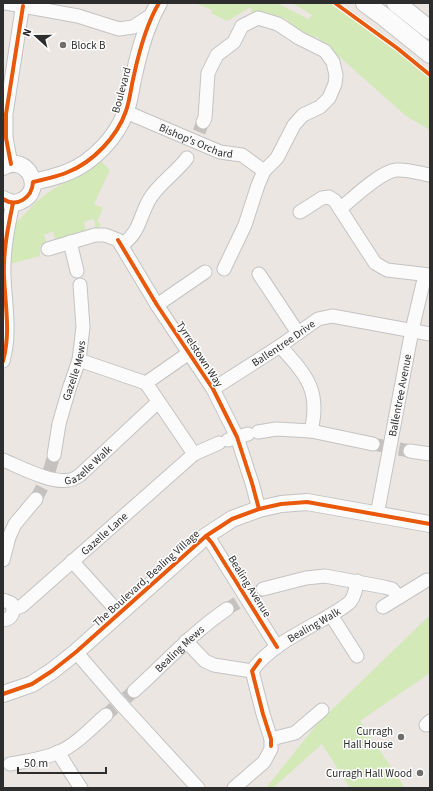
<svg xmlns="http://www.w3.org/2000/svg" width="433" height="791" viewBox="0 0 433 791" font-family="'Source Sans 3',sans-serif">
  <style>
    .green { fill: #d4e9b8 }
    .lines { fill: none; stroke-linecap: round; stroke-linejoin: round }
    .minor-tunnel { stroke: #c5c1be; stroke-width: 13; stroke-dasharray: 13 6; stroke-linecap: butt }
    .minor-casing { stroke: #c4c3c4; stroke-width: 15 }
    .tertiary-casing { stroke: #c4c3c4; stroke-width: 18 }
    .secondary-casing { stroke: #c4c3c4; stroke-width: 20 }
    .minor { stroke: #fcfbfb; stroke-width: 13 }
    .tertiary { stroke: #fcfbfb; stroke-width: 16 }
    .secondary { stroke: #fcfbfb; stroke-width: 18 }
    .cycleway-casing { stroke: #fff; stroke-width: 6 }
    .cycleway { stroke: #e8590c; stroke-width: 4 }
    .poi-dot { fill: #706e6c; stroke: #fff; stroke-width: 1.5 }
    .labels { text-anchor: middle; stroke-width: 3; stroke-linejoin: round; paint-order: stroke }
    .poi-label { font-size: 11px; fill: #2d2d2d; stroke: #fff; text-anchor: end }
    .street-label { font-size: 11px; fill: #2d2d2d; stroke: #fff }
  </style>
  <rect width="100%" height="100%" fill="#ebe6e2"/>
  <g class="green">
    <path d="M195 3H277L308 19 307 21 312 15 292 3H331L365 23 407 55 430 74V130L406 116 316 36 314 38 298 29 295 33 285 25 288 21 286 19 265 12 264 15 252 16 251 7 227 21 211 13 212 10Z"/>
    <path d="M101 161 110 170 94 204 103 208 97 222 101 224 96 231 94 219 84 222 86 233 56 243 53 231 44 235 47 244 40 246V256L10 264 12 237 15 224 36 202 53 189 86 171Z"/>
    <path d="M430 615V673L360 721 405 788H350L322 744 273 788H266L317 724Z"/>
  </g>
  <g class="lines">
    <g class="minor-tunnel">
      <path d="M199 132 203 122"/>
      <path d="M373 444 383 446"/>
      <path d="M399 449 410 451"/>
      <path d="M49 472 54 455"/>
      <path d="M36 499 45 482"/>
      <path d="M254 594 263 589"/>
      <path d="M227 609 237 603"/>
      <path d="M126 698 134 691"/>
      <path d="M106 715 114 708"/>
    </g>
    <g class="minor-casing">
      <g id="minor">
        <path d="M6 3 78 16 119 29 133 27 153 14"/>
        <path id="s1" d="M126 112 220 152 242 155 264 171"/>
        <path d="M203 122 205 118 208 73 217 55 234 42 242 26 258 18 278 24 299 38 325 51 333 62 336 75 335 84 329 98 320 107 303 115 294 125 277 158 264 171 258 185 245 225 224 269"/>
        <path d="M11 164 6 138V114L23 3"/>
        <path d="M340 209C353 198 380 172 396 170 407 169 419 173 430 175"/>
        <path d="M300 212 322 198 329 197 335 201 340 209 375 263 387 270 430 275"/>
        <path d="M70 242 77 271"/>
        <path d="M122 245C140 232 139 218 149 200 158 184 176 173 187 158"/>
        <path d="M48 249 95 235H105L118 240 157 305 213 389 237 437 252 483 259 509"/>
        <path d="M259 274 298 333"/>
        <path d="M157 305 205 272"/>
        <path d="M280 346C306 375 321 390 311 431"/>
        <path d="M79 360 146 383"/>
        <path d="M3 361C11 332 5 305 4 276 3 251 8 227 13 203"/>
        <path d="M146 383 194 454"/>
        <path d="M146 383 189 353"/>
        <path id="s2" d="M213 389 280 346 318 319 332 316 430 334"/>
        <path d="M258 432 276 429 311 431 373 444"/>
        <path d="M228 440 248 434"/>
        <path d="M410 451 430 454"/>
        <path id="s3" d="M54 455 59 424 69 389 79 360 83 327 80 285"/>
        <path id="s4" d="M3 460C20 467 52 484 69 480 73 480 77 477 80 475L158 402"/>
        <path id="s5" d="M377 515 412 330 425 275"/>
        <path d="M206 536 212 543 277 647"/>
        <path d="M3 560 9 537 15 524 36 499"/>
        <path d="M72 561 119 613"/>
        <path d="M263 589 306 578 325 576 384 587 392 589 399 597"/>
        <path d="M3 600 11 603C16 611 12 619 3 620"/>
        <path d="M383 607 427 580"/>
        <path id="s6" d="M13 609 22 606 194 454 219 443"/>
        <path d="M331 615 357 656"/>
        <path d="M186 641 205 661 214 665 252 671"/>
        <path d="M76 652 120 703 198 788"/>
        <path id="s7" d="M134 691C165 663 193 632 227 609"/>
        <path d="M426 725 430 721"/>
        <path d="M271 739 295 733 322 710"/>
        <path d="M58 752 71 773 81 788"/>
        <path d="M10 764C27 761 44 759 59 752 77 744 91 728 106 715"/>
        <path id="s8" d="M234 788 264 762 271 749V739L263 714 252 671C268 648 297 634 322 620 331 615 342 609 350 602 355 596 356 588 357 581"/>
      </g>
    </g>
    <g class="tertiary-casing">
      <g id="tertiary">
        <path d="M3 167C27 153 46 190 21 201 15 204 9 203 3 199"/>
        <path d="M33 182C45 179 57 177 68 172 93 162 117 137 126 111 130 100 131 87 134 75 139 52 147 23 159 3"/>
        <path d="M3 694 32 684 52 671 76 652 206 536 232 519 259 509 281 504 307 502 430 524"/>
      </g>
    </g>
    <g class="secondary-casing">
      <g id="secondary">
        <path d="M365 3 383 16 430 54"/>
        <path d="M396 3 430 30"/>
      </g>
    </g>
    <use href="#minor" class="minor"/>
    <use href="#tertiary" class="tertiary"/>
    <use href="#secondary" class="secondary"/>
    <g class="cycleway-casing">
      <g id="cycleway">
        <path d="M335 3 397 48 430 75"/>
        <path d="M11 164 6 138V114L23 6"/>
        <path d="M3 199C17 208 32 198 33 182 45 179 57 177 68 172 93 162 117 137 126 111 130 100 131 87 134 75 139 52 147 23 159 3"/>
        <path d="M118 240 157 305 213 389 237 437 252 483 259 509"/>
        <path d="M3 361C11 332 5 305 4 276 3 251 8 227 13 203"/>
        <path d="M206 536 212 543 277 647"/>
        <path d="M260 660 252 671 263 714 271 739V746"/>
        <path d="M3 694 32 684 52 671 76 652 206 536 232 519 259 509 281 504 307 502 430 524"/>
      </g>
    </g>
    <use href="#cycleway" class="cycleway"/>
  </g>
  <g class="poi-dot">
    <circle cx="63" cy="45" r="4"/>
    <circle cx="401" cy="737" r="4"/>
    <circle cx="420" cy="773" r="4"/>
  </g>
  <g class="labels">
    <g class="poi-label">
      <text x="71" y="49" text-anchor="start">Block B</text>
      <text x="393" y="735">Curragh<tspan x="393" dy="13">Hall House</tspan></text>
      <text x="412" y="777">Curragh Hall Wood</text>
    </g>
    <g class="street-label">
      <text transform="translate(121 90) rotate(-75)" y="4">Boulevard</text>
      <text dy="4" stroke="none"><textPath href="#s1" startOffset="76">Bishop's Orchard</textPath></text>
      <text dy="4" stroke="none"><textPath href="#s2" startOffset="84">Ballentree Drive</textPath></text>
      <text transform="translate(200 354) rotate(57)" y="4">Tyrrelstown Way</text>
      <text dy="4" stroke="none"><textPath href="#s3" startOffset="87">Gazelle Mews</textPath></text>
      <text dy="4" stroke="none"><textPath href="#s5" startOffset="122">Ballentree Avenue</textPath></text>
      <text dy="4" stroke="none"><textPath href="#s4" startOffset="94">Gazelle Walk</textPath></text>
      <text dy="4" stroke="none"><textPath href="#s6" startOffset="119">Gazelle Lane</textPath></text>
      <text transform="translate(146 578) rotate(-42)" y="4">The Boulevard, Bealing Village</text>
      <text transform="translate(250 586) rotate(58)" y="4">Bealing Avenue</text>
      <text dy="4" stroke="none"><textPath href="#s8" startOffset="213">Bealing Walk</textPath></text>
      <text dy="4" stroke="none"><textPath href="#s7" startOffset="62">Bealing Mews</textPath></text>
    </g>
  </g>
  <rect width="433" height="791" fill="none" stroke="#2d2d2d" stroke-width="8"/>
  <g transform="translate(36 36) rotate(291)" stroke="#ffffff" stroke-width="3" paint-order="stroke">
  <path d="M0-3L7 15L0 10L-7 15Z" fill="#2d2d2d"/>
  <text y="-6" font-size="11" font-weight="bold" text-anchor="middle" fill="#2d2d2d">N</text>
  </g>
  <path d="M18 767v6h88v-6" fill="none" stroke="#2d2d2d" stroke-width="2"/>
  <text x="24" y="767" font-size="12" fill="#2d2d2d" stroke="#ffffff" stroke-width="3" paint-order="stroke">50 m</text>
</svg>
